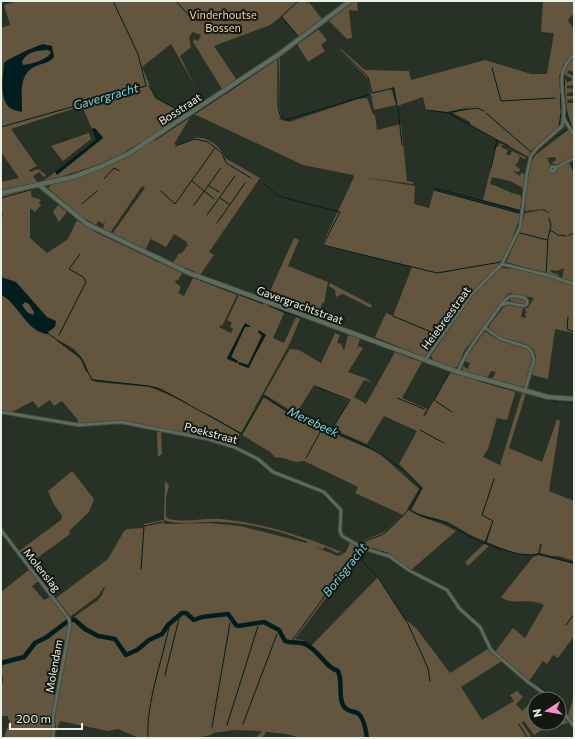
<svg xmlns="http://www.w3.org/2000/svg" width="575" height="739" viewBox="0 0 575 739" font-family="Commissioner,sans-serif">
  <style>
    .green { fill: #64553e; fill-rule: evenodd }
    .water { fill: #001d1f; fill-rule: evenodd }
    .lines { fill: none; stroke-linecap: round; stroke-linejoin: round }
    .stream { stroke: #001d1f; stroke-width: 1 }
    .river { stroke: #001d1f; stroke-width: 4.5 }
    .street-casing { stroke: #444d42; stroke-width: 4.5 }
    .secondary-casing { stroke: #444d42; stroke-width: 6 }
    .street { stroke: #5f6b5c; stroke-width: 2.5 }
    .secondary { stroke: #5f6b5c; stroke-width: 4 }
    .labels { text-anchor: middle; stroke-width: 4; stroke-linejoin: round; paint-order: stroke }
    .park-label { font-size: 11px; fill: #f7d192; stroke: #131812 }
    .street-label { font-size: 11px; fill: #e9f0e8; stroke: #131812 }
    .water-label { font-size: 12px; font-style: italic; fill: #76d6db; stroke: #131812 }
  </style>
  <rect width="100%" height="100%" fill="#273125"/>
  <g class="green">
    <path d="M18 1H308L322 19 299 37 282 16 270 25 214 46 236 79 222 89 193 42 194 39 198 41 201 35 193 32 189 37 191 47 180 56 195 86 171 44 142 67 155 98 185 114C168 125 151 138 133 148 105 164 73 173 42 182L55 172 57 174 103 137 93 128 92 129 82 106 11 129 37 166 29 170 30 172 38 169 46 175 44 177 39 172 33 176 38 183 1 190V182L19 178 1 152V28L10 25 4 5Z"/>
    <path d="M354 1H359L357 2 358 11 349 10 352 38 347 39 329 21Z"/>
    <path d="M543 1H574V13L568 20 574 30V54C548 73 568 98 560 124 555 139 533 141 529 157L470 125V122L453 113 474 106 447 112 426 110 423 97 397 106 394 87 391 88 396 105 374 110 368 79 340 51 341 49 365 70 409 71 411 80 485 60 531 74H547L554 33 541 32Z"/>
    <path d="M318 29 327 40 321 45 325 51 308 62 297 44Z"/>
    <path d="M280 57 279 106 281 116 279 119 289 122 358 99 367 98 373 114 375 115 377 130 401 124 407 181 413 182V184L362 177 415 186 414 204 429 208 434 190 520 214 518 227 502 262 470 293 426 356 424 357 375 337 386 313 393 316 412 267 322 245 354 177 353 175 303 165 194 114Z"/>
    <path d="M574 58V73L569 70 567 73 574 76V85L567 86V88L574 89V92L567 93V96H574V102V99L567 100 568 103H574V131C566 114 565 97 565 78L567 82 571 81 572 79 564 74 567 65Z"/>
    <path d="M191 116 174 144C183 146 188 140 195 138 206 135 223 148 225 158L260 178 209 252 214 255 200 275 173 263 179 253 181 254 188 245 186 243 187 242 174 234 166 247 151 239 145 250 112 234 145 188 142 186 110 233 103 228 105 221 103 224 98 221 96 225C79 216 61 202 48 188L51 185 109 166Z"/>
    <path d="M569 129 574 140V156L556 165 551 163 556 160 555 157 547 158 550 165 548 169 550 173H554L559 168 569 163 574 173V282L562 279 564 268 557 271 551 270V272L559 275 558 278 506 262 519 234H521L519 233 525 213 542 210 551 214 544 209 525 211 527 179 533 157Z"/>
    <path d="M89 133 91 139 63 161 51 146Z"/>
    <path d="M500 143 504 145H501L502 148 508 150 506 154 510 156 512 151 527 158 524 159 517 154 520 157 517 164H514L520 169 519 172 513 171 520 176 521 173 525 174 523 188 510 181 492 177 490 184C501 187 509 193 520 195L522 199 521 210 483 200 496 147H498Z"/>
    <path d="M30 188 32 197 41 200 39 203 41 205 35 212 30 208V238L47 253 68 239 77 220 95 232 182 273 178 281 176 280 175 282 181 287 178 293 184 296 193 278 237 295 222 326 220 325 219 327 231 333 233 329 230 327 232 323 227 320 239 295 263 304 264 303 284 313 273 338 284 343 296 317 300 319 290 343 241 433 201 410 240 434 234 446 212 438 131 423H77L78 420 62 401 54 406 50 400 38 408 33 401 12 412 1 410V217L3 216 1 210V195ZM245 323 251 327 245 326 231 357 238 361 237 363 227 359ZM265 333 249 368 239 364V362L248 365 262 335ZM57 340C73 346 84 355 88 372H86L81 359 57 341ZM91 379 157 387 190 404 150 387 96 382Z"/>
    <path d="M58 205 67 212 59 222 53 212Z"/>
    <path d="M294 238 299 240 288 266 328 282 324 303H322L319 319 266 300Z"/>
    <path d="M501 268 514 269 548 276 574 286V333L555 329 548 379 532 375 536 357 534 350 528 345 501 337 489 328V326L503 308 507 305 523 308 521 317 526 318 525 314 527 312 525 311 526 308H528L534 298 509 293 507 295 464 351 458 366 455 368 433 360 431 356 473 295Z"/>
    <path d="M330 283 372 305 371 308 343 294 336 297 335 290 329 286Z"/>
    <path d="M513 296 524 299 526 303 524 304 511 301 510 298Z"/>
    <path d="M484 332H486L500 341 526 349 530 352 532 357 525 386 522 387 492 379 496 372 491 371 487 378 463 371 462 366 468 369 470 363 464 361Z"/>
    <path d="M335 333 340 335 337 343 341 344 344 351 348 335 360 339 357 349 359 346 363 348 348 372 365 378 373 383 364 380 354 397 366 404 395 352 422 362 402 398 427 409 423 415 425 416 450 372 516 390 507 420 497 418 488 449 483 457 500 465 522 393 518 392V391L526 393 509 448 542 462 557 419 560 421 549 491 574 501V561L559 556H551L540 553 542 544H540L538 553C523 559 501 548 487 542L493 521 485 541C472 537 461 529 449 523 437 517 423 517 411 510L423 488 399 464 417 431 384 416 367 444 332 429 349 401 314 385 296 414 264 394 290 349 299 350 321 363Z"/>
    <path d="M263 397 295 417 379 453 419 489 407 509C422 520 441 521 456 531L411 570 389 555 360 545 363 541 386 531 403 515 355 493 358 487 304 461 296 462 279 457 276 458 270 452 242 435Z"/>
    <path d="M157 432H161L162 454 158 457Z"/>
    <path d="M72 471 94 499 89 512 69 531 70 534 29 564 19 551 61 520 62 516 53 503 48 491Z"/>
    <path d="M165 481 169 485 166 498V517L169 519C186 523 204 518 221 519 263 523 303 536 342 552L337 553 325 547 323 549 313 546 338 556 346 552 350 542 361 548 357 557 295 639 302 640 311 646 378 577 405 619 416 628 450 673 488 649 502 661 461 687 482 720 514 701 510 695 517 691 523 697 516 704 522 711 529 704 532 707 535 703V723H559V711L568 723 542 730 534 735 524 721 522 723 531 736 528 737 519 723 518 724 525 735V738H301L286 734 266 732 262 738H256L262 731 235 730 213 733 211 735 195 738H139L118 729 108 731 60 721 54 738 56 730 55 717 71 622H76L84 630 98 637 114 640 125 654H126L114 638 99 635 74 619V617L98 600 102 595 105 587H104L98 596 71 616H70L56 598 108 559 124 531 127 529 143 528 144 524 164 520ZM164 520C181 526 202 521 220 522 249 523 282 531 308 542L307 543 240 526 209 523 164 524Z"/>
    <path d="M484 544 489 546 468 566 465 562Z"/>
    <path d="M538 555 574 564V636L558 658 553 655 547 664 543 661 529 681 495 652 513 628 525 638 544 605C530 597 512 606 501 597L533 557Z"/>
    <path d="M30 569 40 580 32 586 44 600 52 596 68 619 39 640 46 638 69 622 53 715 52 738H4L10 720 8 719V716H1V684L3 683V676L1 677V592Z"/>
    <path d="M574 696V724L568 715Z"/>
  </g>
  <g class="water">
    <path d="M43 44 52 46 54 57C48 64 41 63 34 67 17 76 23 97 22 112 17 111 10 109 7 105 0 95 3 75 4 63 7 59 36 46 43 44ZM48 50 51 52C48 60 31 64 23 65L22 62C27 51 37 51 48 50Z"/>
    <path d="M95 128 103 138 57 175 55 172 96 140 92 129Z"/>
    <path d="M1 277 16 282 47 317 56 321 55 327 48 332 49 334C27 334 17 301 1 295ZM25 302 29 304 34 312 33 315 27 312 22 305Z"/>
    <path d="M245 323 251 327H245L231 357 238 361 237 363 227 358Z"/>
    <path d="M259 330 266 335 248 368 238 364 239 362 248 365 262 336 258 332Z"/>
  </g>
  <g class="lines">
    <g class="stream">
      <path d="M176 1 191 18"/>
      <path d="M298 1 281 17 299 37"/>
      <path d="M306 1 308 3"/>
      <path d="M342 5 346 1"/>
      <path d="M329 20 354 1"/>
      <path d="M318 29 278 58V107L280 115 286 120 368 95"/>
      <path d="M341 51 368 77 372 93 394 88 397 105"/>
      <path d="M272 57 277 53"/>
      <path d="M492 68 501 101 555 98"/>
      <path d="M560 75 561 111"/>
      <path d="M564 77V86"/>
      <path d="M149 86 157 98 185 114"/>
      <path d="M564 89V93"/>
      <path d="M225 94 274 61"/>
      <path d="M398 108 402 145"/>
      <path d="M427 110 449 113 497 140"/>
      <path d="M450 112 477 108 484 111"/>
      <path d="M566 112 567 116"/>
      <path d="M196 113 223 95"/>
      <path d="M486 113 531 152"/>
      <path d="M568 118 571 125"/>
      <path d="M1 127 146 86 138 54 113 1"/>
      <path d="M559 127 561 113"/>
      <path d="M558 136 569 128"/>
      <path d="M155 140 190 117"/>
      <path d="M175 146 195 139 208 142 222 153 226 163 251 178"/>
      <path d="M127 151 144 141"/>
      <path d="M530 156 533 150 541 143"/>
      <path d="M530 164 534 156"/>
      <path d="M491 168 497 140 509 146"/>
      <path d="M104 179 114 168 119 171"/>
      <path d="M192 181 214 199"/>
      <path d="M264 184 278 196 340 212 323 245 437 273 501 262"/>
      <path d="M208 185 219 192"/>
      <path d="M435 188 520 211 523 192"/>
      <path d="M49 190 59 198"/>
      <path d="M434 190 520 213"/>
      <path d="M1 191 17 187"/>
      <path d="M161 191 175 204 215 148"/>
      <path d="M45 193 51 198"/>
      <path d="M1 198 30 190"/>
      <path d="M220 198 229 204"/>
      <path d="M60 199 65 203"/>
      <path d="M54 201 59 205"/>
      <path d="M82 204 97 191"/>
      <path d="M194 205 221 168"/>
      <path d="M524 210 525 195"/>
      <path d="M67 212 74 217"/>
      <path d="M207 215 235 176"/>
      <path d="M84 219 96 226"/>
      <path d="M77 220 99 232"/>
      <path d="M522 222 524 213"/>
      <path d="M217 223 245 183"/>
      <path d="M520 229 505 263 546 273 548 238 551 226 549 218"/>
      <path d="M550 230 558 235 566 236"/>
      <path d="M101 233 122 244"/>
      <path d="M520 233 547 240"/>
      <path d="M115 235 161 257"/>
      <path d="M569 235 574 233"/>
      <path d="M511 243 520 220"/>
      <path d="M124 244 142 253"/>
      <path d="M144 254 159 262"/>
      <path d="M163 258 171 262"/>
      <path d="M161 262 184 273"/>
      <path d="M173 263 194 272"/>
      <path d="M494 270 502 262"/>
      <path d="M185 274 191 276"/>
      <path d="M202 275 230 286"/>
      <path d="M193 277 236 293"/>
      <path d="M233 287 239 289"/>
      <path d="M240 295 256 301"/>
      <path d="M465 301 492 272"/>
      <path d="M258 302 263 304"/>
      <path d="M269 306 282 311"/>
      <path d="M284 312 300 317"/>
      <path d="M456 313 462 304"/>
      <path d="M393 316 436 334"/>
      <path d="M568 317 567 329 574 332"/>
      <path d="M345 328 373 338"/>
      <path d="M49 334 80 357 92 380 149 386 162 390 242 434 264 396C276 403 288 413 301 418 346 438 388 449 421 488L410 510 421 516 448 523 474 539 501 549 519 554 532 555 539 554 574 563"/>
      <path d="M442 334 454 316"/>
      <path d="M59 335 86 282 83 277 69 269 80 254"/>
      <path d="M375 339 422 357"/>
      <path d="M369 341 414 359"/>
      <path d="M433 346 440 337"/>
      <path d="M416 359 447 370"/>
      <path d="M479 381 515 391"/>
      <path d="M443 384 450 372 478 380"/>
      <path d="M442 386 434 400 452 412"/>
      <path d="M317 387 350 400 332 429"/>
      <path d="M518 391 541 397"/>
      <path d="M550 395H554"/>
      <path d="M397 398 424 409"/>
      <path d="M543 398 558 402"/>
      <path d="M567 402H574"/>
      <path d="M420 430 444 443"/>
      <path d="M306 458 323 427"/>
      <path d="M485 543 493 521 482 515 494 479"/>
      <path d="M361 545C366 538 379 538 386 532 394 525 402 517 409 509"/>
      <path d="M363 546 387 553"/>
      <path d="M365 551 362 561 377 576 408 624 428 668 430 681"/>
      <path d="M397 564 403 568"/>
      <path d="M141 569 144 526 163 522"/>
      <path d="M409 573 417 577"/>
      <path d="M425 577 442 585"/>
      <path d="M423 580 429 582"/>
      <path d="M444 586 454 598"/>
      <path d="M450 597 454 605 465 615"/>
      <path d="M459 606 473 617"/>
      <path d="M477 622 486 635"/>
      <path d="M566 625 574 614"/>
      <path d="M487 638 489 643"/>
      <path d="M291 642 360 548"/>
      <path d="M493 653 502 661"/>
      <path d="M503 663 509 668"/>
      <path d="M165 675 179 619"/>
      <path d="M518 676 525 682"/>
      <path d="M528 684 537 690"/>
      <path d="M541 688 548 693"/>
      <path d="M551 696 554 699"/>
      <path d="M559 705 565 713"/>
      <path d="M559 709 571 725"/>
      <path d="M243 724 277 634"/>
      <path d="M227 725 258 626"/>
      <path d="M212 727 230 623"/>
      <path d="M572 727 574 729"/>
      <path d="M148 738C146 702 162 662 169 627"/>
    </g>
    <g class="river">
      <path d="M72 620H75L85 629 98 636 115 639 126 655 137 650 149 640 162 634 168 625 182 613H186L194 620 202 617 228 614 236 625 238 626 264 622 279 630 285 641C293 644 300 641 307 645 320 652 325 667 338 671 343 682 338 695 343 705 347 713 354 710 359 714 364 719 366 731 367 738"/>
      <path d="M1 663 24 657 35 643 47 637 68 621"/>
    </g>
    <g class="street-casing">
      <g id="street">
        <path d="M564 119 574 135"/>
        <path d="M557 167 553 172 550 170 551 167H557L574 158"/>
        <path d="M502 264 547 275 574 284"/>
        <path d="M485 328 501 339 527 347 532 352 534 360 525 390"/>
        <path d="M425 360 471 295 502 264 520 227 527 173 531 156 537 148 562 126C570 101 550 75 574 55"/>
        <path d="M458 372C467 347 486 327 501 305 511 293 511 295 525 298L527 301V304L524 306 508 303 501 305"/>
        <path d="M1 412 79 425 121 422 208 439 234 447 258 459 273 472 324 492 341 510 340 531 342 536 363 548 389 556 410 571 447 590 459 608 480 627 491 650 528 682 552 699"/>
        <path d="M1 530 69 619 70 625 53 717V738"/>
        <path d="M559 707 574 726"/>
      </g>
    </g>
    <g class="secondary-casing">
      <g id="secondary">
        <path d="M39 185 87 224 189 273 458 372 548 397 574 399"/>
        <path d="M1 193 73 177 100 167 128 154 278 55 350 1"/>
      </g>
    </g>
    <use href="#street" class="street"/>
    <use href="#secondary" class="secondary"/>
  </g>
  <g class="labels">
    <g class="park-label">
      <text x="223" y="19">Vinderhoutse<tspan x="223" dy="13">Bossen</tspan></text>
    </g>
    <g class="street-label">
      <text transform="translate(180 109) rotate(-33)" y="4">Bosstraat</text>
      <text transform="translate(300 305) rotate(20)" y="4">Gavergrachtstraat</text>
      <text transform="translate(446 318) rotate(-54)" y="4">Heiebreestraat</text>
      <text transform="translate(211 433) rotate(15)" y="4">Poekstraat</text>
      <text transform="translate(42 570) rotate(51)" y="4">Molenslag</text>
      <text transform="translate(54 666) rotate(-80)" y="4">Molendam</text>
    </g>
    <g class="water-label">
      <text transform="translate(106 97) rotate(-16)" y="4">Gavergracht</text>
      <text transform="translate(313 422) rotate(25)" y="4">Merebeek</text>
      <text transform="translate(345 570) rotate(-52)" y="4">Borisgracht</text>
    </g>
  </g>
  <rect width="575" height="739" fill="none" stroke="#e9f0e8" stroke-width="4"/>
  <g transform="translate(547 711) rotate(258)"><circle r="19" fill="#131812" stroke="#696e68"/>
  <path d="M0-3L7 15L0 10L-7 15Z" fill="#fb8fc6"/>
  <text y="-6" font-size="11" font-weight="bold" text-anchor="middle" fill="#e9f0e8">N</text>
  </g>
  <path d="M10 723v6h72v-6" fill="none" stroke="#e9f0e8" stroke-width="2"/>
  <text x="16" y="723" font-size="12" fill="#e9f0e8" stroke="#131812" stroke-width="3" paint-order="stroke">200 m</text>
</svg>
